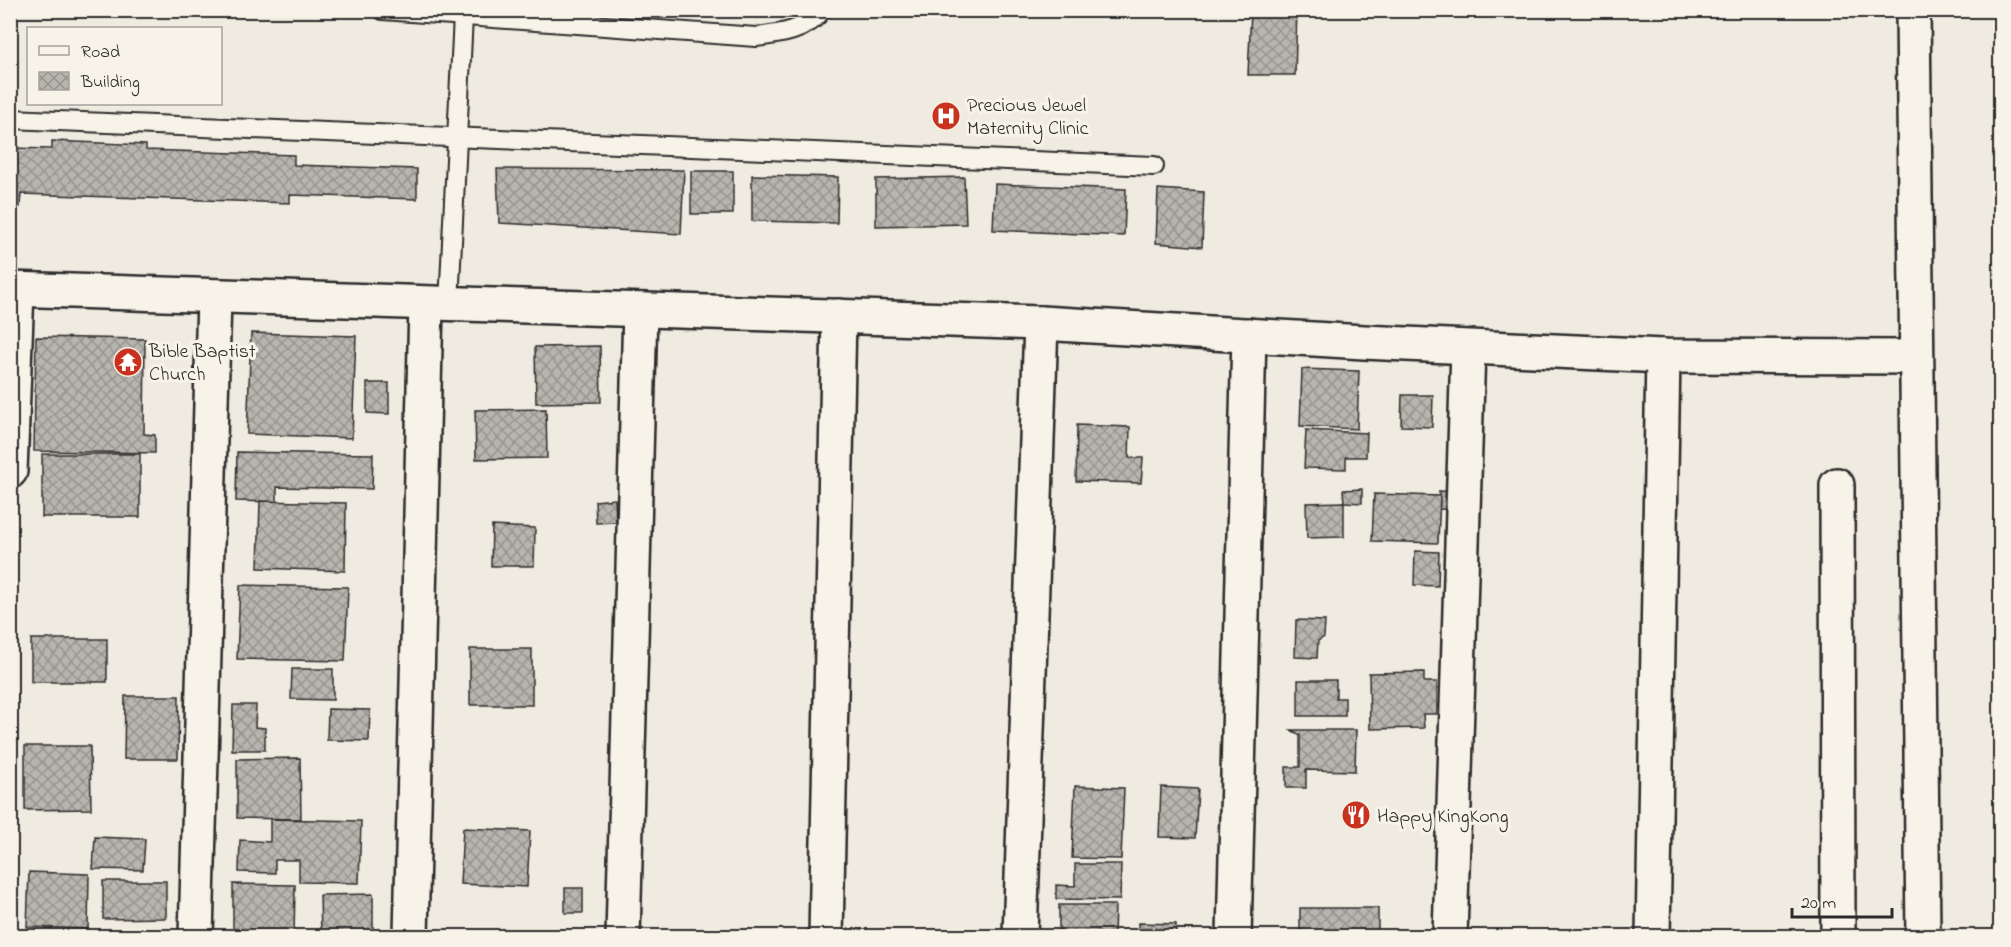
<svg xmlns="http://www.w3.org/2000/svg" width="2011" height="947" viewBox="0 0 2011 947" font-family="'Indie Flower',sans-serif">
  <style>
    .building { fill: url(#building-cross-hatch); stroke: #2b2b2b; stroke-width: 1.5 }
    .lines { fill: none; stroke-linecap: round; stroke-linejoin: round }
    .service-casing { stroke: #2b2b2b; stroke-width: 22 }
    .minor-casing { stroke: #2b2b2b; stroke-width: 38 }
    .service { stroke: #f7f3e8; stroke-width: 18 }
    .minor { stroke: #f7f3e8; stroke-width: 33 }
    .labels { text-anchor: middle; stroke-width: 6; stroke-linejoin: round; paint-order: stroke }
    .poi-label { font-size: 20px; fill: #2b2b2b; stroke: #f7f3e8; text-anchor: start }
  </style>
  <defs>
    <pattern id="building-cross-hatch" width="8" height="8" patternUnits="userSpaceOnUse" patternTransform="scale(1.5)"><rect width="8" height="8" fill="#b8b5ae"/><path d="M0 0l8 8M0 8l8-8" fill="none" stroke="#96938e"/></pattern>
  </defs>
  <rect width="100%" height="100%" fill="#efebe0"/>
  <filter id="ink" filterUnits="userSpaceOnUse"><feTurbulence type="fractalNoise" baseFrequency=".0167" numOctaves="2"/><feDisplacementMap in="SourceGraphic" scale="12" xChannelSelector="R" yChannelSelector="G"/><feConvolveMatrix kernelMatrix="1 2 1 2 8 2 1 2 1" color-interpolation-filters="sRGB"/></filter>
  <g filter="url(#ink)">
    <g class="building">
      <path d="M1251 10H1297L1295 75H1248Z"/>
      <path d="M52 141 146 145V150L294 155V165L417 169V199L290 195V203L21 194 20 207H10V148L52 149Z"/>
      <path d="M497 169 684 170 681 234 499 223Z"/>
      <rect x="691" y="171" width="42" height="43"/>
      <path d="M752 175 838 177 837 223 752 221Z"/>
      <path d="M964 177 966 224 876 226V179Z"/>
      <path d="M995 184 1126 189 1124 236 993 230Z"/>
      <path d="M1158 189 1204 192 1202 247 1156 243Z"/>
      <path d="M251 333 356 336 352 438 247 434Z"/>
      <path d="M36 337 145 339 144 434 155 435V453L34 451Z"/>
      <path d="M600 346 601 402 536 403 535 347Z"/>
      <path d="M1302 369 1359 371 1357 429 1300 426Z"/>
      <path d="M367 383H389V414L367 413Z"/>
      <path d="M1402 395H1433L1432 427 1401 426Z"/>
      <path d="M546 409 547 458 476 459 475 410Z"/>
      <path d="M1077 425 1130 427 1129 458H1143L1141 483 1076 481Z"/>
      <path d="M1306 430 1367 433 1366 457H1346V469L1304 468Z"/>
      <path d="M237 452 373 454 372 489 277 487V502L236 501Z"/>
      <rect x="42" y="454" width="98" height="63"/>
      <path d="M1362 489V503L1344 502 1343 490Z"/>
      <path d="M1439 491 1458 492 1457 510 1439 509Z"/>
      <path d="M1374 494 1440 496 1438 543 1372 541Z"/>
      <path d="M615 499 616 522 596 523 595 501Z"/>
      <path d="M260 501 346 503 345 571 258 568Z"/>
      <path d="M1344 502V537L1307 538 1306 503Z"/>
      <path d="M492 526 535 528 534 566H491Z"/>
      <path d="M1415 551 1439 552 1438 586 1414 585Z"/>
      <path d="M240 585 348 587 345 661 237 659Z"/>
      <path d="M1296 620 1325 621 1324 637 1318 641 1317 658 1295 657Z"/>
      <rect x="31" y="639" width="76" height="43"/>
      <rect x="470" y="649" width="62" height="56"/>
      <path d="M292 669H333V700L291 699Z"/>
      <path d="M1424 672V682H1437V714H1423L1424 728 1370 729 1369 673Z"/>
      <path d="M1298 680H1336V698H1345V716H1298Z"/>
      <path d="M125 696H179L178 759H124Z"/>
      <path d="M233 705H256L255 727 265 728V750H232Z"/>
      <path d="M328 709 370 710 369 741 327 740Z"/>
      <path d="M1291 730H1356L1355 771 1306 770V788H1286V767H1300V735Z"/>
      <path d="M25 746H90L91 809 25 810Z"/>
      <path d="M300 758 301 819 237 818V759Z"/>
      <path d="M1075 786 1124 788 1121 859 1072 858Z"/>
      <path d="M1161 787 1198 789 1195 838 1159 837Z"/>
      <path d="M270 819 361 821 359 883 299 882V860H275V873L239 872 240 840 270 842Z"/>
      <path d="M463 828 530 831 527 887 460 884Z"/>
      <path d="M95 837 145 839 143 870 93 869Z"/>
      <path d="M1075 864H1121L1120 900 1056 899V885L1075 886Z"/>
      <path d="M29 872 89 874 88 929 27 927Z"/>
      <path d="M103 881H166V918L103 919Z"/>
      <path d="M233 884 295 885 294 936H233Z"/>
      <rect x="565" y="888" width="18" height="25"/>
      <path d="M373 894V936H321L320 895Z"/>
      <path d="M1059 905H1115L1114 936H1059Z"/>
      <rect x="1300" y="908" width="78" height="28"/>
      <path d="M1138 923 1176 924V936H1138Z"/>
      <path d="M11 932 98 935V936H11Z"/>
    </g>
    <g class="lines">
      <g class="service-casing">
        <g id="service">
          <path d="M383 10 756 37C781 34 806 31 822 10"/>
          <path d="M10 119 1154 166"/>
          <path d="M449 304 463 16"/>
        </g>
      </g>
      <g class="minor-casing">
        <g id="minor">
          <path d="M1913 10 1923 936"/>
          <path d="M10 289 1041 323 1364 342 1663 356 1915 357"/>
          <path d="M10 471 17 290"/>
          <path d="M1837 485 1838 936"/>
          <path d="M196 936 214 298"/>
          <path d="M411 936 426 304"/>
          <path d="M623 936 640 310"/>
          <path d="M826 936 839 316"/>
          <path d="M1020 936 1041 323"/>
          <path d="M1234 936 1249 335"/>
          <path d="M1450 936 1468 348"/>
          <path d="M1653 936 1663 356"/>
        </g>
      </g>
      <use href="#service" class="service"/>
      <use href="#minor" class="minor"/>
    </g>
  </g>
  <defs>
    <g id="hospital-disc" transform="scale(1.5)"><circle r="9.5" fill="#c8321e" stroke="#f7f3e8"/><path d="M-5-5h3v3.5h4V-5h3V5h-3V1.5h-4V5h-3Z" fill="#fff"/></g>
    <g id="temple-disc" transform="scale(1.5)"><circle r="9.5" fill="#c8321e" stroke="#f7f3e8"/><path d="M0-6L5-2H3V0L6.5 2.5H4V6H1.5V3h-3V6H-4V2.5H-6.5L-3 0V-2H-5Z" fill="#fff"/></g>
    <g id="restaurant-disc" transform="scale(1.5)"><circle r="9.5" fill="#c8321e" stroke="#f7f3e8"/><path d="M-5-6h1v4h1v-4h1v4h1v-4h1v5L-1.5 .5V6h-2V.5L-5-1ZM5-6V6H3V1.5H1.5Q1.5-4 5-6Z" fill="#fff"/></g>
  </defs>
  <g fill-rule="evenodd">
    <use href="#hospital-disc" x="946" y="116"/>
    <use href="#temple-disc" x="128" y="362"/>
    <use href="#restaurant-disc" x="1356" y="815"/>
  </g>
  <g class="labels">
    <g class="poi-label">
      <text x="967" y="111">Precious Jewel<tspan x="967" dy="23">Maternity Clinic</tspan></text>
      <text x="149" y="357">Bible Baptist<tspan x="149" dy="23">Church</tspan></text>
      <text x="1377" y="822">Happy KingKong</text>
    </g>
  </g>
  <rect width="2011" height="947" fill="none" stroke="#f7f3e8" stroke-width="36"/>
  <rect x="18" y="18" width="1975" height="911" fill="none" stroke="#2b2b2b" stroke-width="2" filter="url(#ink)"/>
  <rect x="27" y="27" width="195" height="78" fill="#f7f3e8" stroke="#a5a39c" stroke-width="1.5"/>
  <rect x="39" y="46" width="30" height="9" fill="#f7f3e8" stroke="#a5a39c" stroke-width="1.5"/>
  <text x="81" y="57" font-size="18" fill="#2b2b2b">Road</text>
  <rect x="39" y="72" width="30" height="18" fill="url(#building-cross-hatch)" stroke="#a5a39c" stroke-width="1.5"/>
  <text x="81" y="87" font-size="18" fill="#2b2b2b">Building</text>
  <path d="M1792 908v9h100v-9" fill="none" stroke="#2b2b2b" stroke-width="3"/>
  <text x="1801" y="908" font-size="18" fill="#2b2b2b" stroke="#f7f3e8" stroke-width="4.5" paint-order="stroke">20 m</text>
</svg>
